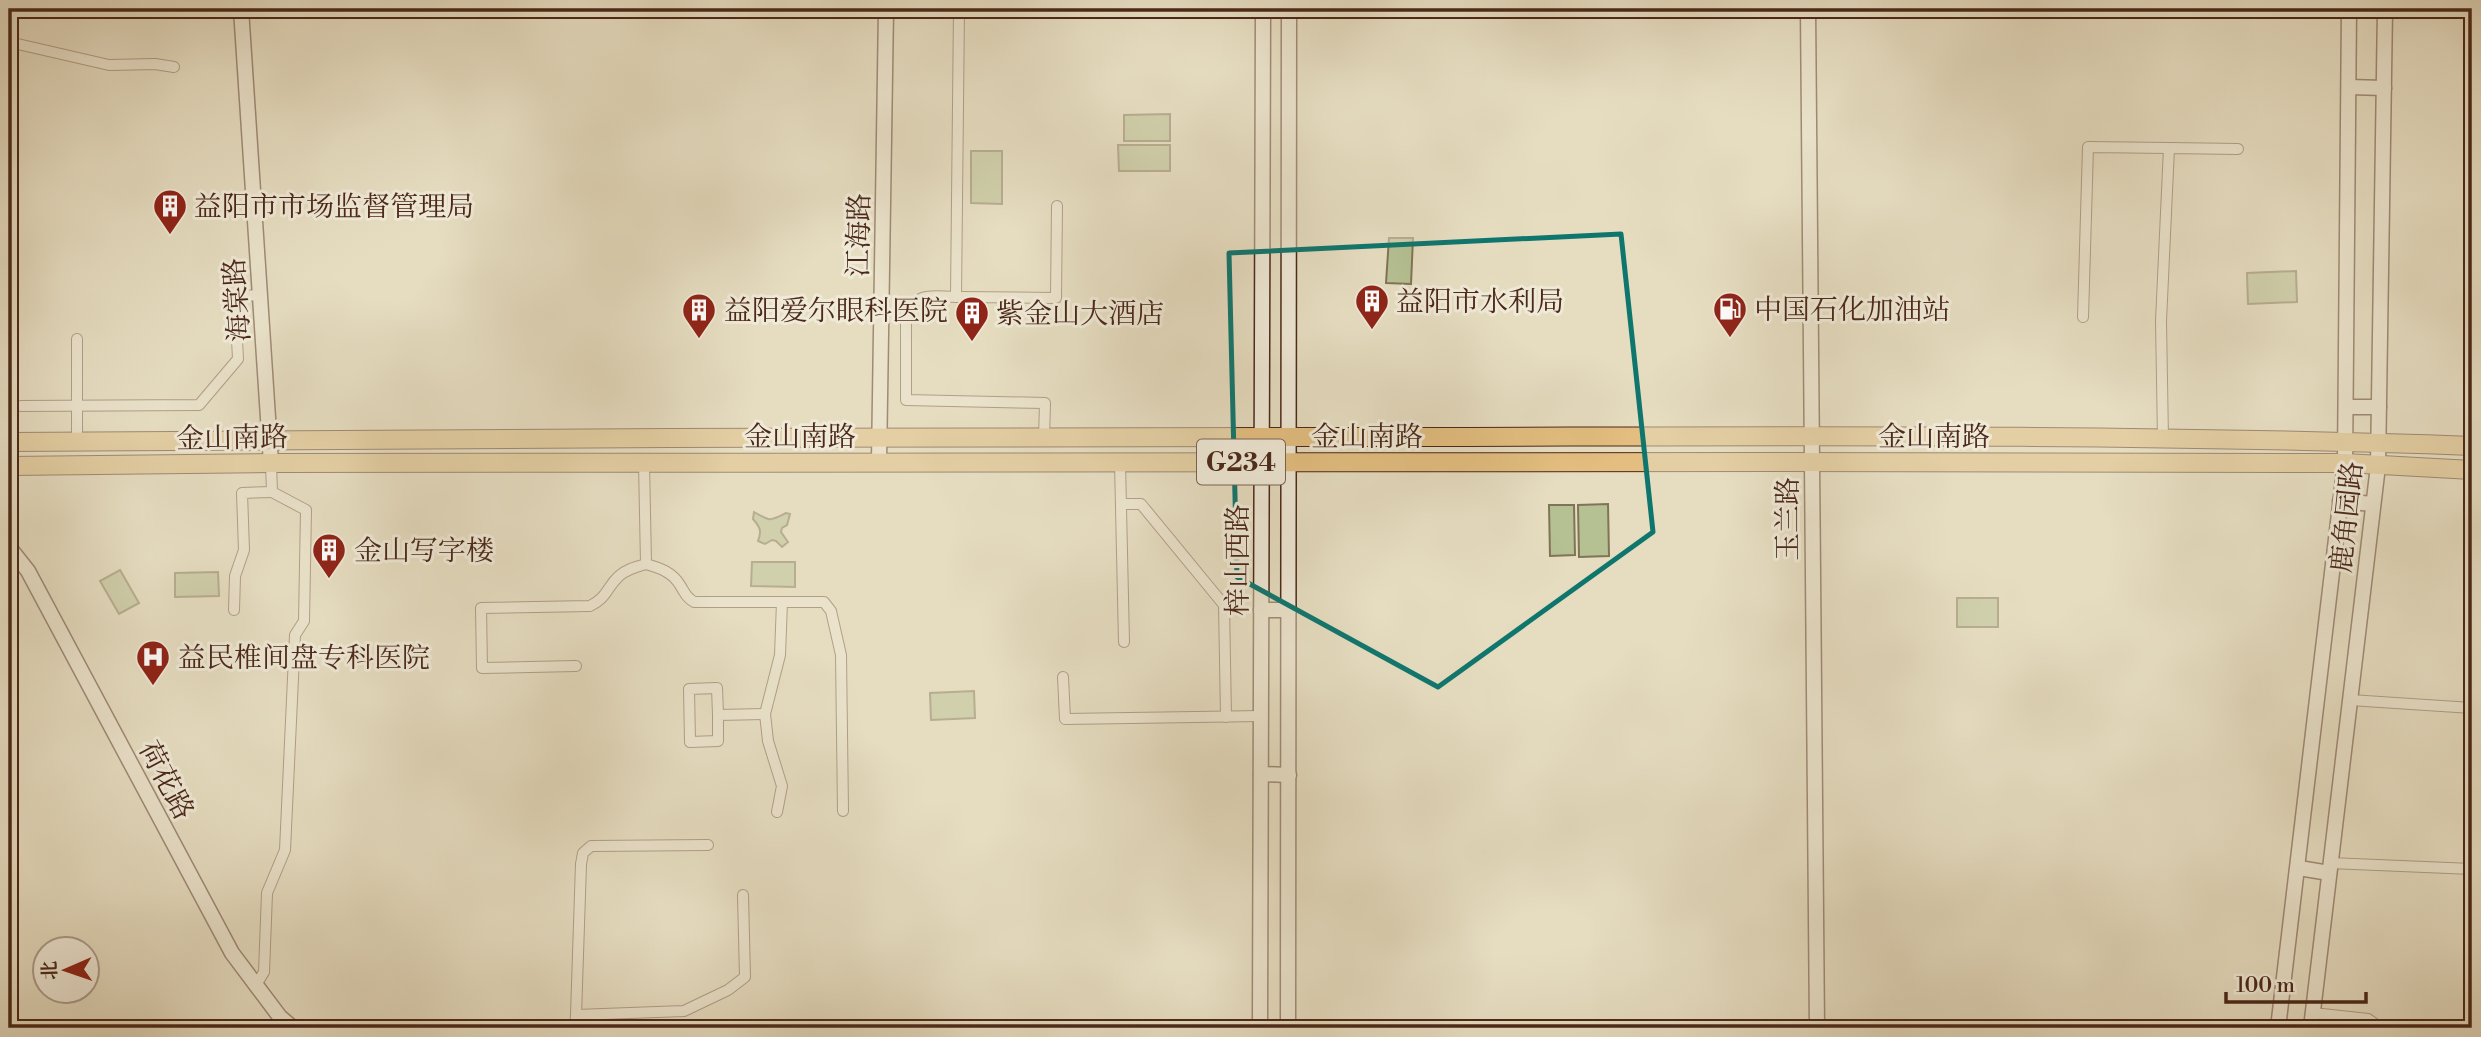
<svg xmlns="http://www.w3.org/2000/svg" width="2481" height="1037" viewBox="0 0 2481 1037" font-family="'Libre Bodoni','Noto Serif SC',serif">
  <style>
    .green { fill: #b5c193; stroke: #807456; stroke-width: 2 }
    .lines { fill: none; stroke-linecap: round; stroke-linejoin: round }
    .street-casing { stroke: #725543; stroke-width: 12 }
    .secondary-casing { stroke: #4b2819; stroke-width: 17 }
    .highway-casing { stroke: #4b2819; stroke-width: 20 }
    .street { stroke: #efe9d7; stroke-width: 10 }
    .secondary { stroke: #efe9d7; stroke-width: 14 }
    .highway { stroke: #e3be80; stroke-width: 18 }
    .marked { fill: none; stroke: #0f766e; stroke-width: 5; stroke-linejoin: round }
    .labels { text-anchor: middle; stroke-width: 6; stroke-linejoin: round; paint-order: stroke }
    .shield { fill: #efe9d7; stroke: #7c6252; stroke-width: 2 }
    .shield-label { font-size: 26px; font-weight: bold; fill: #4b2819 }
    .poi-label { font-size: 28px; fill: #4b2819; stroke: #efe9d7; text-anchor: start }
    .street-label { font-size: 28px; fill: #4b2819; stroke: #efe9d7 }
  </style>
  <rect width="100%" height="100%" fill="#e6ddc1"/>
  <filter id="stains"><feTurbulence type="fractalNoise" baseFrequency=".00286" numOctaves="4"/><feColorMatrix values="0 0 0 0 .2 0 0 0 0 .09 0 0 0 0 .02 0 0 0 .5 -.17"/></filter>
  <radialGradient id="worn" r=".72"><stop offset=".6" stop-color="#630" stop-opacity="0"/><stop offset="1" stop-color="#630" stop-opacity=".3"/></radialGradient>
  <g class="green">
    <path d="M1170 114V141H1124V115Z"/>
    <path d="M1170 145V171H1119L1118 145Z"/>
    <path d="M971 151H1002V204L971 203Z"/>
    <path d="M1389 238H1413L1411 284 1386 283Z"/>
    <path d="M2296 271 2297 302 2248 304 2247 273Z"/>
    <path d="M1608 504 1609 556 1579 557 1578 505Z"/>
    <path d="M1549 505H1574L1575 555 1550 556Z"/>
    <path d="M754 512C771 522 770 521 786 513L790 514 787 525 782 528 781 532 788 542 782 547 776 541 772 540 765 544 758 541C762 531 760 527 753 519Z"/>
    <path d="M752 562H795V587L751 586Z"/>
    <path d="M120 570 139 603 119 614 100 581Z"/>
    <path d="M218 572 219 596 175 597V573Z"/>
    <rect x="1957" y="598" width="41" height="29"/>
    <path d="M974 691 975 718 931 720 930 693Z"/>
  </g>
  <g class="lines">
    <g class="street-casing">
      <g id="street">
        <path d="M959 9 956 297C933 297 919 291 906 313V400L1045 403 1044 438"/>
        <path d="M9 42 109 65 155 64 174 67"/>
        <path d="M956 297 1056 298 1057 206"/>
        <path d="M2083 317 2088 147 2169 148"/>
        <path d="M21 406 199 405 238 359 235 300 241 296 261 295"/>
        <path d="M9 410H11V295"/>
        <path d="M2163 439 2161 321 2169 148 2238 149"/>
        <path d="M77 441V339"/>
        <path d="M1120 462 1124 642"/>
        <path d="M1121 504H1141L1224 605 1226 717"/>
        <path d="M646 564C660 568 672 572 680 585 685 593 686 597 694 602H824L831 611 841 655 843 811"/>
        <path d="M234 610 235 576 244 550 242 493 272 492"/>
        <path d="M576 666 482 668 481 608 590 606C608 597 606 588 619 576 627 569 636 567 646 564L644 462"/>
        <path d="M1063 677 1065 719 1261 716"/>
        <path d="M2350 700 2472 708"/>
        <path d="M718 715V741L690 742 689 689 717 688 718 715 765 714"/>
        <path d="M777 812 782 786 768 741 765 714 780 655 782 602"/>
        <path d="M2330 863 2472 869"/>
        <path d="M256 985 264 972 267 893 285 850 295 635 304 621 306 510 272 492 271 463"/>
        <path d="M2313 1013 2368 1019 2381 1028"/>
        <path d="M576 1015 581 864 583 853 591 846 708 845"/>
        <path d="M575 1028 576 1015 684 1011 728 990 745 977 743 895"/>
      </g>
    </g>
    <g class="secondary-casing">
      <g id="secondary">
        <path d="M241 9 271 463"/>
        <path d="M1808 9 1817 1028"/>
        <path d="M2349 87 2384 88"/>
        <path d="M2346 407H2379"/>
        <path d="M879 462 886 9"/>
        <path d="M2340 501 2373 504"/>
        <path d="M9 547 28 571 232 953 280 1017 293 1028"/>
        <path d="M1261 610H1289"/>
        <path d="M1261 774 1289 775"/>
        <path d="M2299 868 2329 873"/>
        <path d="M1260 1028 1263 9"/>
        <path d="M1288 1028 1289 9"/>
        <path d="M2278 1028 2345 463 2349 9"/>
        <path d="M2311 1028 2378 466 2385 9"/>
      </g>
    </g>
    <g class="highway-casing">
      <g id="highway">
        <path d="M9 442C450 437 892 438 1333 437 1713 437 2093 432 2472 446"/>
        <path d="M9 466 271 463 1778 462 2345 463 2472 470"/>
      </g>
    </g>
    <use href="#street" class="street"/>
    <use href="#secondary" class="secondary"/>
    <use href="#highway" class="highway"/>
  </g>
  <path d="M0 0H2481V1037H0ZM1621 234 1653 532 1438 687 1237 577 1229 253Z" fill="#e6ddc1" fill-opacity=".55" fill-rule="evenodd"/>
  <path class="marked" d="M1621 234 1653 532 1438 687 1237 577 1229 253Z"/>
  <defs>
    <g id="building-pin" transform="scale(1.75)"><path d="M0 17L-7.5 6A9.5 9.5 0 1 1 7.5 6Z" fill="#8f2418" stroke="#efe9d7"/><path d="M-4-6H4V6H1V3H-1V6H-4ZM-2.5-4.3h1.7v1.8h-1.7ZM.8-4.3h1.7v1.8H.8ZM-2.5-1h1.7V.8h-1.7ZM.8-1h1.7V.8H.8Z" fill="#fff"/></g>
    <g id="fuel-pin" transform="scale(1.75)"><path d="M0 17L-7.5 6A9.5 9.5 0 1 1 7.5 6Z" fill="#8f2418" stroke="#efe9d7"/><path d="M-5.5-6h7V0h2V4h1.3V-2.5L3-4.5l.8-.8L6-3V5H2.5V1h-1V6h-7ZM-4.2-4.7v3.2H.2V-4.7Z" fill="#fff"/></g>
    <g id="hospital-pin" transform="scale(1.75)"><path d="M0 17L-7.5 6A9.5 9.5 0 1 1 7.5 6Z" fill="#8f2418" stroke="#efe9d7"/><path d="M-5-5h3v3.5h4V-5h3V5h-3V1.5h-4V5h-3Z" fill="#fff"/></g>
  </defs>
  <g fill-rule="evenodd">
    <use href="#building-pin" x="170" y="206"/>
    <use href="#building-pin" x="1372" y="301"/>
    <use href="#fuel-pin" x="1730" y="309"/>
    <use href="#building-pin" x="699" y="310"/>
    <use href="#building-pin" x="972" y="313"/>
    <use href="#building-pin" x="329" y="550"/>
    <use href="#hospital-pin" x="153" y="657"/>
  </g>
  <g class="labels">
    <rect class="shield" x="1197" y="439.5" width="88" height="45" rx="5"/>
    <g class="shield-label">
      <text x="1241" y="471">G234</text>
    </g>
    <g class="poi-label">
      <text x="194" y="216">益阳市市场监督管理局</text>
      <text x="1396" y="311">益阳市水利局</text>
      <text x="1754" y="319">中国石化加油站</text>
      <text x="724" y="320">益阳爱尔眼科医院</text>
      <text x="996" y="323">紫金山大酒店</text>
      <text x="354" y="560">金山写字楼</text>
      <text x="178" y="667">益民椎间盘专科医院</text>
    </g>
    <g class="street-label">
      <text transform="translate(858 235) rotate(-89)" y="10">江海路</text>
      <text transform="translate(236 300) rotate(-94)" y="10">海棠路</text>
      <text x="800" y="446">金山南路</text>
      <text x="1367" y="446">金山南路</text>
      <text x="1934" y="446">金山南路</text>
      <text transform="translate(232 437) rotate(-1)" y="10">金山南路</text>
      <text transform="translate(2346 517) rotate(-84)" y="10">鹿角园路</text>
      <text transform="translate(1787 519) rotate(-90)" y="10">玉兰路</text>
      <text transform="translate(1237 560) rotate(-90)" y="10">梓山西路</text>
      <text transform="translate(167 780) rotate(62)" y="10">荷花路</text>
    </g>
  </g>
  <rect width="2481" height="1037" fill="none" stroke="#e6ddc1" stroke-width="35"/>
  <rect x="10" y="10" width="2460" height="1016" fill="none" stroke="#4b2819" stroke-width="3.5"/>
  <rect x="18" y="18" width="2446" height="1002" fill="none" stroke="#4b2819" stroke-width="2"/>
  <g transform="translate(66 970) rotate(268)"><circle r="33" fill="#efe9d7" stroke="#ad9c8b" stroke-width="2"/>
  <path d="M0-5L12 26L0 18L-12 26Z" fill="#8f2418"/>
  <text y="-10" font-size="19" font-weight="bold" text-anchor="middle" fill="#4b2819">北</text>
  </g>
  <path d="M2226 992v10h140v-10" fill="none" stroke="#4b2819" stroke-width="3.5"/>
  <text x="2236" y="992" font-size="21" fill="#4b2819" stroke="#efe9d7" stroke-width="5" paint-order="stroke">100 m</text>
  <rect width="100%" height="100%" filter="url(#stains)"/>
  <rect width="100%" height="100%" fill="url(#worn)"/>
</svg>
